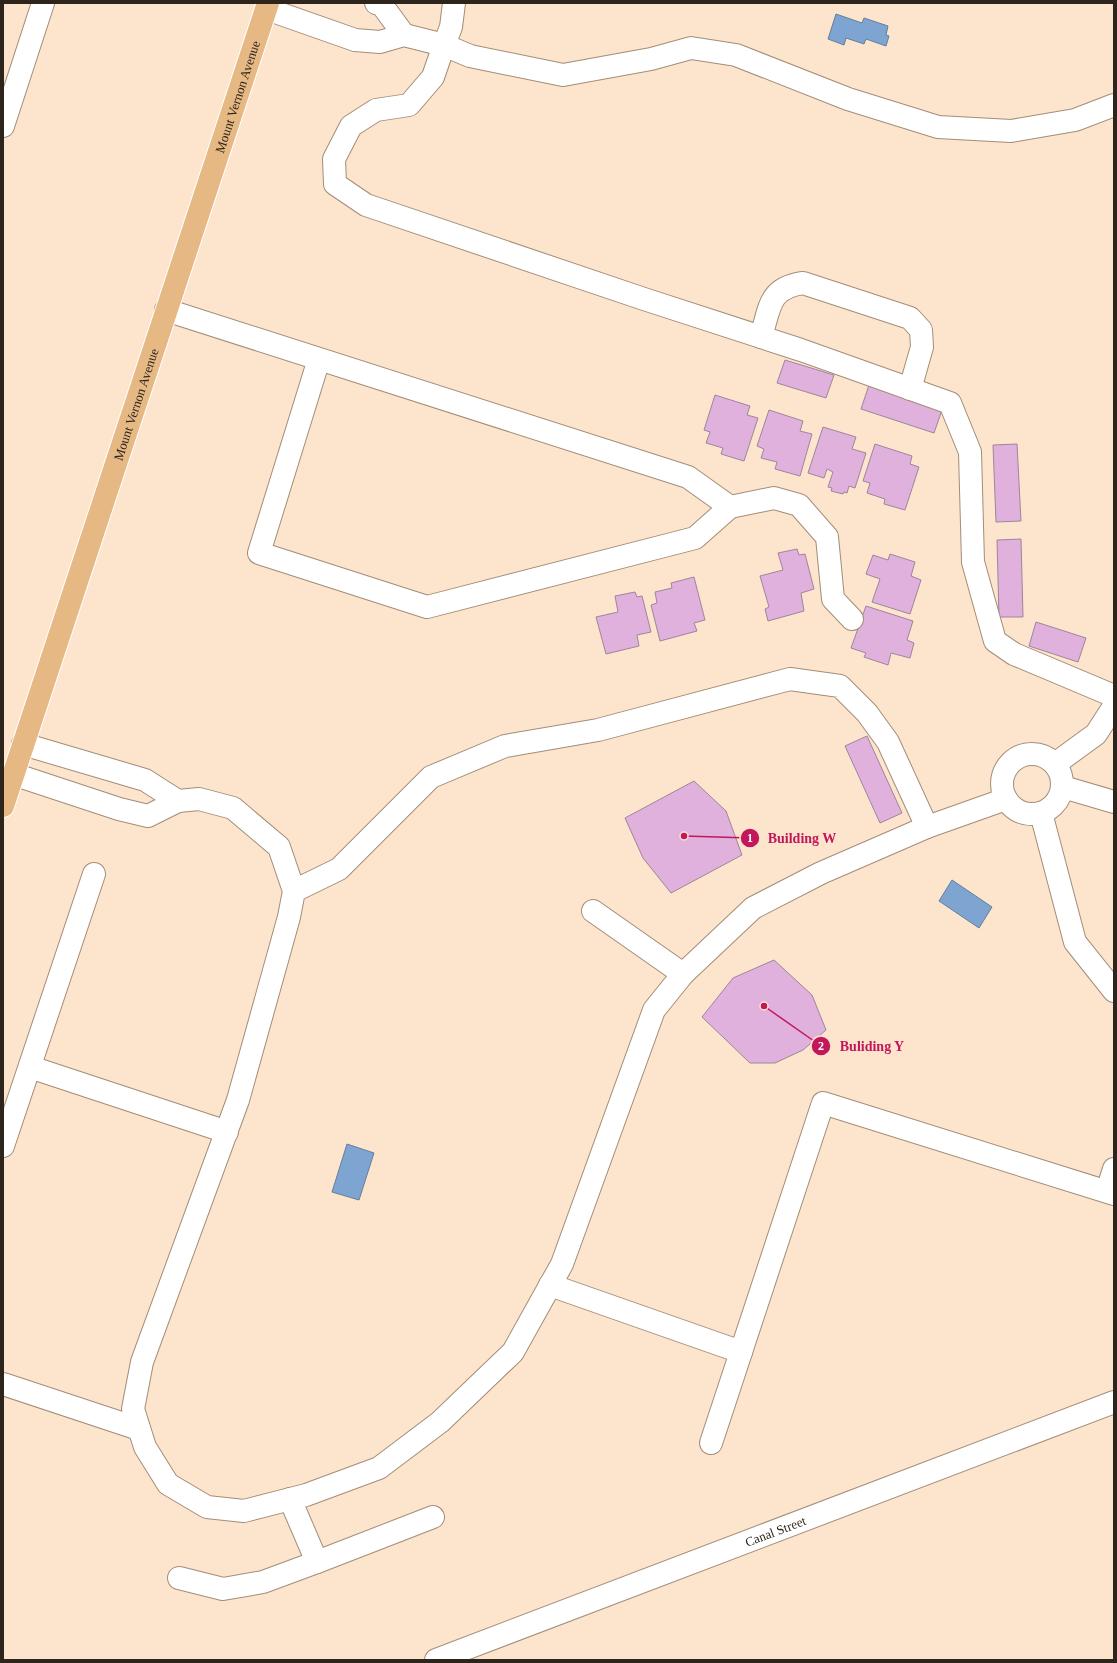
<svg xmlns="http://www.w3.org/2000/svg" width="1117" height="1663" viewBox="0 0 1117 1663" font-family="'Times New Roman',serif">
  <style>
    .water { fill: #7ea4d1; stroke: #667e9b }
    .building { fill: #dfb1dc; stroke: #9d869b }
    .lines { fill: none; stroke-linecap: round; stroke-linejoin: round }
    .minor-casing { stroke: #a38d78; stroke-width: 24 }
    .major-casing { stroke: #fff; stroke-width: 24 }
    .minor { stroke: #fff; stroke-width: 22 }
    .major { stroke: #e6b883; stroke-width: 22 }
    .labels { text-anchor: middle; stroke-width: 3; stroke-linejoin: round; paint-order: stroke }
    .street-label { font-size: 13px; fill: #2d241c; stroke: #fce4cd }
    .leader { fill: none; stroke: #c2185b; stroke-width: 1.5 }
    .callout-dot { fill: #c2185b; stroke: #fce4cd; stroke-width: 1.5 }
    .mark-label { font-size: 12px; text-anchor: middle; font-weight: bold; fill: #fff }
    .callout-label { font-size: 14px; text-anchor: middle; font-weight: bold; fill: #c2185b; stroke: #fce4cd; stroke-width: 3; stroke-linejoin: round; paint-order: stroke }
  </style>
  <rect width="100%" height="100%" fill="#fce4cd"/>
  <g class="water">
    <path d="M836 14 862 23 864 18 888 26 886 35 889 36 886 46 866 39 864 44 846 38 844 45 828 39Z"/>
    <path d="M952 880 992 907 979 928 939 901Z"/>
    <path d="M347 1144 374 1153 359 1200 332 1192Z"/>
  </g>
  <g class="building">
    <path d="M785 360 834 375 826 398 777 383Z"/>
    <path d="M869 385 942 410 934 433 861 409Z"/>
    <path d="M715 395 750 406 747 415 758 418 744 461 721 454 723 448 706 443 710 432 704 430Z"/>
    <path d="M769 410 803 421 800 431 812 434 800 476 775 469 777 462 761 458 764 449 757 446Z"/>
    <path d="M823 427 856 437 852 449 866 453 855 488 849 486 847 493 844 492 843 494 831 491 832 488 828 487 833 472 827 469 824 478 808 473Z"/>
    <path d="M875 444 912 456 910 464 919 467 905 510 884 504 885 499 867 493 870 483 863 481Z"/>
    <path d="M1017 444 1021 521 996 522 993 445Z"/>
    <path d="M1021 539 1023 617H999L997 540Z"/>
    <path d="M797 549 799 555 805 554 814 589 801 593 804 611 768 621 765 609 769 607 760 576 783 570 778 553Z"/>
    <path d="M890 554 915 562 911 576 921 580 910 614 872 602 880 579 866 574 873 555 888 560Z"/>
    <path d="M694 577 705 620 694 623 697 631 660 641 651 605 657 603 655 592 672 588 671 583Z"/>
    <path d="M635 592 637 597 642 596 651 632 637 635 639 646 606 654 596 617 618 612 615 596Z"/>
    <path d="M866 606 913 621 907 640 914 643 910 658 891 653 888 665 864 657 866 653 851 648Z"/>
    <path d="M1036 622 1086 638 1078 662 1029 646Z"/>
    <path d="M867 736 902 813 880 823 845 746Z"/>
    <path d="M694 781 726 811 742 855 671 893 643 858 625 818Z"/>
    <path d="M774 960 812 995 826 1030 803 1050 775 1063H750L702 1017 733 978Z"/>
  </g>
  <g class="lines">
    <g class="minor-casing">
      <g id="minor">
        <path d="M376 3 382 5 404 35"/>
        <path d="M267 9 355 40 380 42 404 35 444 45 451 27 454 3"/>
        <path d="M1114 105 1075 120 1011 131 938 127 848 99 736 55 691 48 651 59 563 75 470 56 444 45 433 77 409 105 376 110 351 126 334 159 335 184 366 205 644 299 801 350 950 403 970 452 973 562 995 641 1014 654 1114 696"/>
        <path d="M3 126 43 3"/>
        <path d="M166 310 688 477 730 507 695 538 427 607 259 553 319 359"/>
        <path d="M761 337C770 308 768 288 803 283L910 318 921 330 922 347 910 389"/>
        <path d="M730 507 774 498 799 505 827 537 833 599 852 619"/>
        <path d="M23 744 145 780 178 801"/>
        <circle cx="1032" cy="784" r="30"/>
        <path d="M1055 764 1096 734 1114 706"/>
        <path d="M13 774 119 809 148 816 178 801 199 799 233 808 279 847 294 891 289 917 238 1100 142 1362 133 1409 145 1447 168 1484 207 1507 244 1511 306 1495 379 1468 440 1422 513 1352 562 1264 654 1010 683 974 753 908 821 873 927 827 888 742 867 713 840 686 790 679 598 730 505 746 431 777 339 869 294 891"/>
        <path d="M1063 787 1114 802"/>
        <path d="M1041 813 1075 942 1114 991"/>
        <path d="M927 827 1006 799"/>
        <path d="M593 911 683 974"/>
        <path d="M30 1067 227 1132"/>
        <path d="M3 1146 94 874"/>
        <path d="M1107 1191 1114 1169"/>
        <path d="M550 1285 741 1352 711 1443"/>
        <path d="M741 1352 823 1103 1114 1194"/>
        <path d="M3 1384 139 1429"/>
        <path d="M317 1562 433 1517"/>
        <path d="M179 1578 223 1589 263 1582 317 1562 290 1499"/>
        <path id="s1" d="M436 1660 1114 1402"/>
      </g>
    </g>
    <g class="major-casing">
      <g id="major">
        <path id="s2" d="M3 806 268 3"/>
      </g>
    </g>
    <use href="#minor" class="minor"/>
    <use href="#major" class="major"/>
  </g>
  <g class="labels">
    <g class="street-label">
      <text dy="5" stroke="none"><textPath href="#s2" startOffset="747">Mount Vernon Avenue</textPath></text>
      <text dy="5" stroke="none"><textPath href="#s2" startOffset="423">Mount Vernon Avenue</textPath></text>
      <text dy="5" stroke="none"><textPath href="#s1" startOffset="363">Canal Street</textPath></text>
    </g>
  </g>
  <path class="leader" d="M684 836L750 838M764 1006L821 1046"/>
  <g class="callout-dot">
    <circle cx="684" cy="836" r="4"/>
    <circle cx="764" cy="1006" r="4"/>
    <circle cx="750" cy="838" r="10"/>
    <circle cx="821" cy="1046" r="10"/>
  </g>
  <g class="mark-label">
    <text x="750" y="842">1</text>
    <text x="821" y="1050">2</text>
  </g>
  <g class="callout-label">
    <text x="802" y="843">Building W</text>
    <text x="872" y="1051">Buliding Y</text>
  </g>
  <rect width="1117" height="1663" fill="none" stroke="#2d241c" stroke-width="8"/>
</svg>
